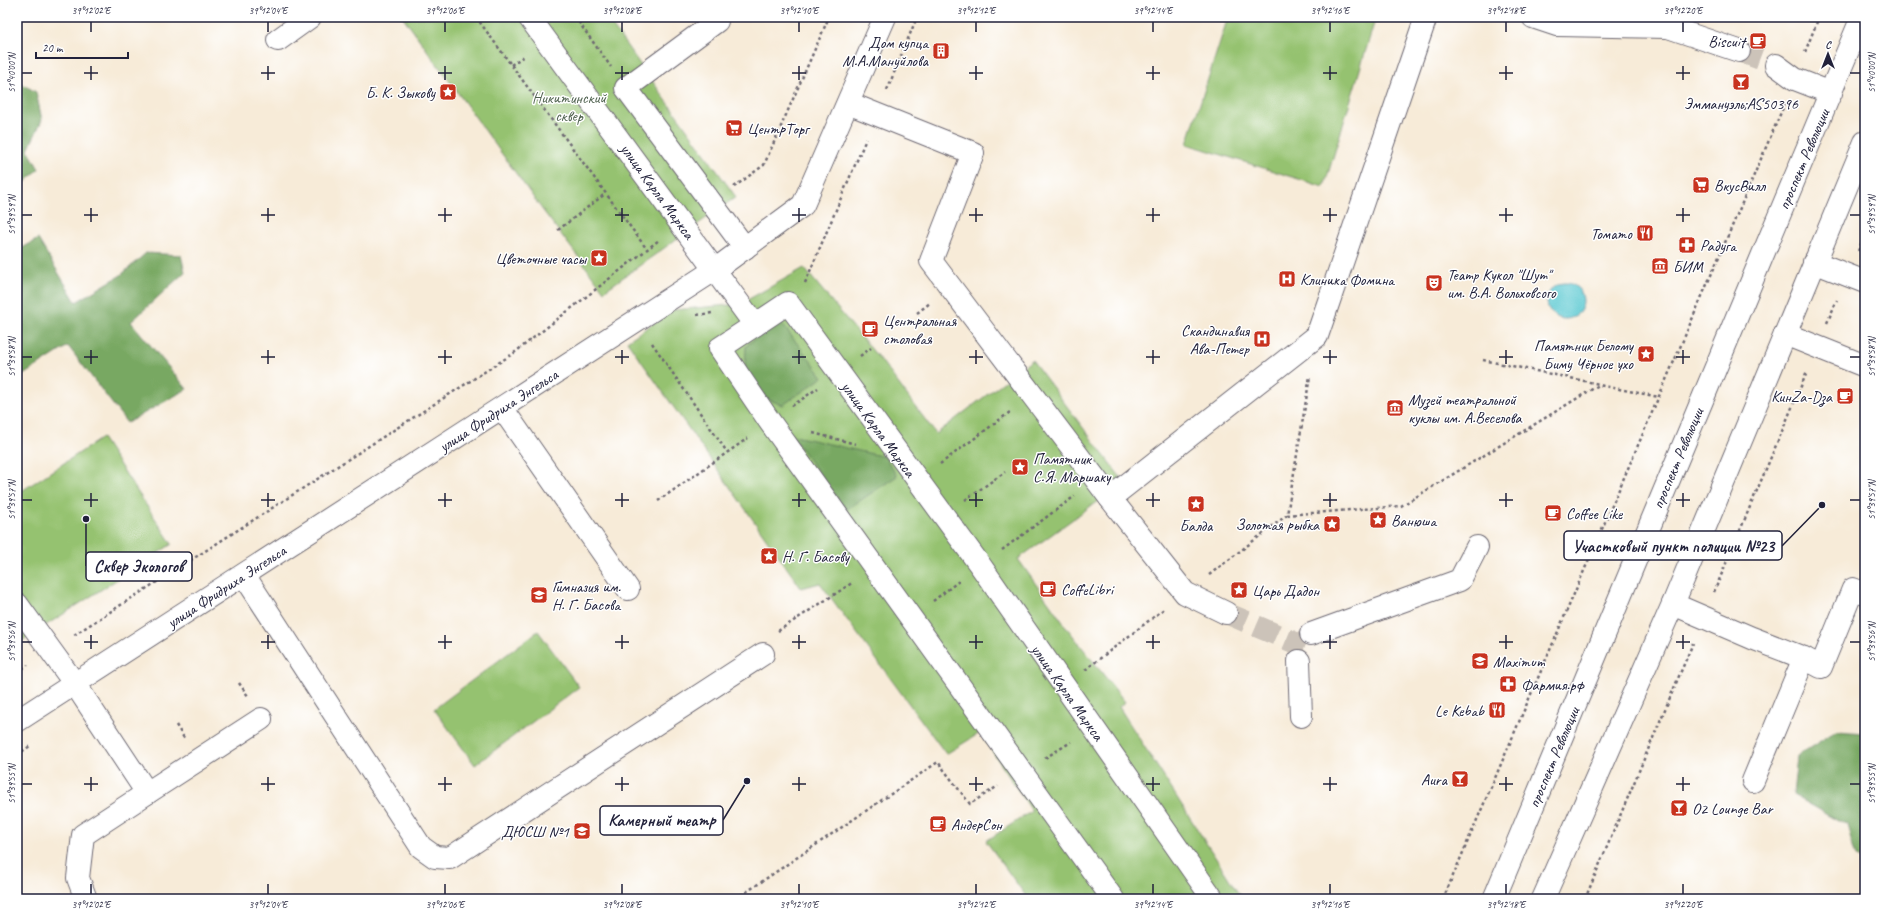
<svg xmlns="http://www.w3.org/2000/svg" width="1882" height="916" viewBox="0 0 1882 916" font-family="Caveat,sans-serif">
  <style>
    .green { fill: #95c270; stroke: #5c7256 }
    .forest { fill: #78a862; stroke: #4d654e }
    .water { fill: #5cc9d1; stroke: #3f7686 }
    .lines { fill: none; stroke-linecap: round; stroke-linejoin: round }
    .minor-tunnel { stroke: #ccc3b9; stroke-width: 22; stroke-dasharray: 22 11; stroke-linecap: butt }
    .minor-casing { stroke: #6d6872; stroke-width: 24 }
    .major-casing { stroke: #6d6872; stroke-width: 24 }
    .path { stroke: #6d6872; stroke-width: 2.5; stroke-dasharray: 3 3; stroke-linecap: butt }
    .minor { stroke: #fff; stroke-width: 22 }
    .major { stroke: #fff; stroke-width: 22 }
    .ticks { fill: none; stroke: #22223b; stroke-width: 1.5 }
    .labels { text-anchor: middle; stroke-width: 3; stroke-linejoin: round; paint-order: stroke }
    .poi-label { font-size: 16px; fill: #22223b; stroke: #fff; text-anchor: start }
    .park-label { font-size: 16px; fill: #506250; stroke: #fff }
    .street-label { font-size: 16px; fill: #22223b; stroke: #fff }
    .leader { fill: none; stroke: #22223b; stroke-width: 1.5 }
    .callout-dot { fill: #22223b; stroke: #fff; stroke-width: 1.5 }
    .callout { fill: #fff; stroke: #22223b; stroke-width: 1.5 }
    .callout-label { font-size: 17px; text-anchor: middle; font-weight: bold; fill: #22223b }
    .neatline { fill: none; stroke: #22223b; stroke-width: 1.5 }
    .ticks-label { font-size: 10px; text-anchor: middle; fill: #22223b }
  </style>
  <rect width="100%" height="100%" fill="#fff"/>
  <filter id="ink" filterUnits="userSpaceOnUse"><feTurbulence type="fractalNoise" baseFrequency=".025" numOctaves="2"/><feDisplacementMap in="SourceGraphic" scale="8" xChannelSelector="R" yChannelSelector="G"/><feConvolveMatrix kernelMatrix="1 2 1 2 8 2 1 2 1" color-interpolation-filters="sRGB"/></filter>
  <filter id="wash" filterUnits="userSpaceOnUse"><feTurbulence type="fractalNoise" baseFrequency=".012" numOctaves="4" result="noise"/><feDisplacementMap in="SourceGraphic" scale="16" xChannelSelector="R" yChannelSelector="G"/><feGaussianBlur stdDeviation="0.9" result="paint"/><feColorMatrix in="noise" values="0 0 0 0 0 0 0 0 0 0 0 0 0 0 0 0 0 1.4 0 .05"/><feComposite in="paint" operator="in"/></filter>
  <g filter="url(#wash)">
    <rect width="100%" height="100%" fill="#f7ebd8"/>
    <g class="green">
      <path d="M403 17H606L736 197 604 291 541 208Z"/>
      <path d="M1228 17H1376L1324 187 1187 144Z"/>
      <path d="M804 268 883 363 936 434 1032 360 1124 482 1018 559 1067 628 1125 702 1119 707 1242 899H1028L986 841 1032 811 980 733 946 754 820 583 801 588 627 341 673 310 740 304Z"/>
      <path d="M102 438 172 544 17 644V494Z"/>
      <path d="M538 631 579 687 475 765 434 709Z"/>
    </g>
    <g class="forest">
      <path d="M17 81 36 92 42 120 28 150 39 169 21 186 17 181Z"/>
      <path d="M38 239 76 302 121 275 146 253 181 255 185 272 131 322 187 389 127 423 68 346 17 379V251Z"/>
      <path d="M779 320 823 377 783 405 767 399 745 370 746 346Z"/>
      <path d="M791 435 885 457 897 476 846 510Z"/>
      <path d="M1836 731 1865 733V863L1856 857 1847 825 1793 795 1797 756Z"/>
    </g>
    <circle class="water" cx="1565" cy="301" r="18"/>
  </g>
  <g filter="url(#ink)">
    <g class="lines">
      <g class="minor-tunnel">
        <path d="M1739 51 1776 65"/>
        <path d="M1226 613 1305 647"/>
      </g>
      <g class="minor-casing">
        <g id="minor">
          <path d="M529 17 755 325 788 303 980 565 1213 899"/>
          <path d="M1533 17 1557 25 1668 27 1739 51"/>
          <path d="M717 21 626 88 745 248"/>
          <path d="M278 40 310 17"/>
          <path d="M1776 65 1795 79 1831 93"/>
          <path d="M848 103 973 153 931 261 1110 498 1185 593 1226 613"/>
          <path d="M1814 262 1865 282"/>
          <path d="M755 325 720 348 770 422 1113 899"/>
          <path d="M1785 334 1865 366"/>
          <path d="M502 408 628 589"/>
          <path d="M1110 498 1317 336 1426 17"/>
          <path d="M244 575 421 847 435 857 450 858 763 654"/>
          <path d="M17 604 75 684 147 793 83 835 78 878 86 899"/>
          <path d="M1673 604 1752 638 1804 658 1821 667 1853 589 1865 594"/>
          <path d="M1311 634 1460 580 1477 547"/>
          <path d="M1299 661 1301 716"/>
          <path d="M17 721 716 269 803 205 885 17"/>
          <path d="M1753 781 1804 658"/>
          <path d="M147 793 261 719"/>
        </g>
      </g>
      <g class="major-casing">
        <g id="major">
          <path d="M1494 899 1862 17"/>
          <path d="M1543 899 1673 604 1865 142"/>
        </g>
      </g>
      <g class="path">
        <path d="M476 17 646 248"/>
        <path d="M575 17 611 67"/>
        <path d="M1805 52 1819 17"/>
        <path d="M511 65 524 56"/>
        <path d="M887 90 917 17"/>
        <path d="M734 187 764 165 829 17"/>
        <path d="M558 230 605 194"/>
        <path d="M1858 251 1865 235"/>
        <path d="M805 283 866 139"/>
        <path d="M917 313 930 303"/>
        <path d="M697 315 712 313"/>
        <path d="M1827 323 1837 300"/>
        <path d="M652 343 727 452"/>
        <path d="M860 356 871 348"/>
        <path d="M1483 360 1599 384"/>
        <path d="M792 406 818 388"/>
        <path d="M813 433 856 444"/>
        <path d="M940 464 1010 412"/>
        <path d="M965 500 1005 472"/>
        <path d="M658 501 748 438"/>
        <path d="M1287 515 1401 506 1599 385 1659 397"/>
        <path d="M1002 550 1075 496"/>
        <path d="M1209 575 1287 515 1310 376"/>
        <path d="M1714 592 1807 372"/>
        <path d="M933 601 959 581"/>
        <path d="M778 631 852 583"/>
        <path d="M74 635 514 353 659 240"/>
        <path d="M1085 670 1164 609"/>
        <path d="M17 672 28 665"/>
        <path d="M239 683 248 696"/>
        <path d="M176 725 184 738"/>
        <path d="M17 755 30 746"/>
        <path d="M1045 758 1071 742"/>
        <path d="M736 899 938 762 970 804 998 786"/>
        <path d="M1443 899 1785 103"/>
        <path d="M1585 899 1693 643"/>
      </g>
      <use href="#minor" class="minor"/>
      <use href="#major" class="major"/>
    </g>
  </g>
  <path class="ticks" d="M91 22V32M268 22V32M445 22V32M622 22V32M799 22V32M976 22V32M1153 22V32M1330 22V32M1506 22V32M1683 22V32M91 66V80M268 66V80M445 66V80M622 66V80M799 66V80M976 66V80M1153 66V80M1330 66V80M1506 66V80M1683 66V80M22 73H32M84 73H98M261 73H275M438 73H452M615 73H629M792 73H806M969 73H983M1146 73H1160M1323 73H1337M1499 73H1513M1676 73H1690M1850 73H1860M91 208V222M268 208V222M445 208V222M622 208V222M799 208V222M976 208V222M1153 208V222M1330 208V222M1506 208V222M1683 208V222M22 215H32M84 215H98M261 215H275M438 215H452M615 215H629M792 215H806M969 215H983M1146 215H1160M1323 215H1337M1499 215H1513M1676 215H1690M1850 215H1860M91 350V364M268 350V364M445 350V364M622 350V364M799 350V364M976 350V364M1153 350V364M1330 350V364M1506 350V364M1683 350V364M22 357H32M84 357H98M261 357H275M438 357H452M615 357H629M792 357H806M969 357H983M1146 357H1160M1323 357H1337M1499 357H1513M1676 357H1690M1850 357H1860M91 493V507M268 493V507M445 493V507M622 493V507M799 493V507M976 493V507M1153 493V507M1330 493V507M1506 493V507M1683 493V507M22 500H32M84 500H98M261 500H275M438 500H452M615 500H629M792 500H806M969 500H983M1146 500H1160M1323 500H1337M1499 500H1513M1676 500H1690M1850 500H1860M91 635V649M268 635V649M445 635V649M622 635V649M799 635V649M976 635V649M1153 635V649M1330 635V649M1506 635V649M1683 635V649M22 642H32M84 642H98M261 642H275M438 642H452M615 642H629M792 642H806M969 642H983M1146 642H1160M1323 642H1337M1499 642H1513M1676 642H1690M1850 642H1860M91 777V791M268 777V791M445 777V791M622 777V791M799 777V791M976 777V791M1153 777V791M1330 777V791M1506 777V791M1683 777V791M22 784H32M84 784H98M261 784H275M438 784H452M615 784H629M792 784H806M969 784H983M1146 784H1160M1323 784H1337M1499 784H1513M1676 784H1690M1850 784H1860M91 884V894M268 884V894M445 884V894M622 884V894M799 884V894M976 884V894M1153 884V894M1330 884V894M1506 884V894M1683 884V894"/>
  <defs>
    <g id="cafe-square" transform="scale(0.9)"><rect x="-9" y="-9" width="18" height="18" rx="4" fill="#c8321e" stroke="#fff"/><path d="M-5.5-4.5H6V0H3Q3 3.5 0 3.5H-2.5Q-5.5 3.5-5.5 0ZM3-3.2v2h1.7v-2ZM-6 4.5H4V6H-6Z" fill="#fff"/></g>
    <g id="building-square" transform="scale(0.9)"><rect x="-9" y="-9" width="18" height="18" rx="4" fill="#c8321e" stroke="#fff"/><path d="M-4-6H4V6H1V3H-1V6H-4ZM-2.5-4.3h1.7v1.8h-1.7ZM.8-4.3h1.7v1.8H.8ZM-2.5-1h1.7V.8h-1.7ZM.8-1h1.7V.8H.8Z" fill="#fff"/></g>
    <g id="bar-square" transform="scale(0.9)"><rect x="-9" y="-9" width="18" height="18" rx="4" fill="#c8321e" stroke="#fff"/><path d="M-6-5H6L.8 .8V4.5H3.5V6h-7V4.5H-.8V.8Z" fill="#fff"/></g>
    <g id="sight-square" transform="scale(0.9)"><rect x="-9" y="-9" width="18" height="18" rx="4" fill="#c8321e" stroke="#fff"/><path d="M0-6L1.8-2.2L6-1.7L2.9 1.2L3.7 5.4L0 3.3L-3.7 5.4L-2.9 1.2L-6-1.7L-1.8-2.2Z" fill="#fff"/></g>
    <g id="supermarket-square" transform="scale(0.9)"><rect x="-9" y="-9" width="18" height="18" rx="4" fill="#c8321e" stroke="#fff"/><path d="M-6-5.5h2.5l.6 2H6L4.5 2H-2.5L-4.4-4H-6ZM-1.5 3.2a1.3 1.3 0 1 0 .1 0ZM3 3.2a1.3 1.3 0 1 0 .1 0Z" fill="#fff"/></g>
    <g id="restaurant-square" transform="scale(0.9)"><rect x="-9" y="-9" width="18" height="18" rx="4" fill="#c8321e" stroke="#fff"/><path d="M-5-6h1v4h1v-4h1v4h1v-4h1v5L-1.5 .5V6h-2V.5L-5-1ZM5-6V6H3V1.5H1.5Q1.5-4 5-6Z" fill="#fff"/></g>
    <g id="pharmacy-square" transform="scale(0.9)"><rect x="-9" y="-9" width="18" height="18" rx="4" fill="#c8321e" stroke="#fff"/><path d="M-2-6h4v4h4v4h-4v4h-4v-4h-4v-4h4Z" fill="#fff"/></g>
    <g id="museum-square" transform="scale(0.9)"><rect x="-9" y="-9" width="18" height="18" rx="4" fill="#c8321e" stroke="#fff"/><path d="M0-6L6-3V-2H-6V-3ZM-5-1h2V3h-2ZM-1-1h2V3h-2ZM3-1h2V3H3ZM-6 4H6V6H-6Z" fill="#fff"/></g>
    <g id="hospital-square" transform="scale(0.9)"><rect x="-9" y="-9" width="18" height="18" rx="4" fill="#c8321e" stroke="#fff"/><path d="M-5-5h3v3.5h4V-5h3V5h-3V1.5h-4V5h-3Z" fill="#fff"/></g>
    <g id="theatre-square" transform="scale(0.9)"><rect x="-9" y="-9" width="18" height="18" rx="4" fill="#c8321e" stroke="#fff"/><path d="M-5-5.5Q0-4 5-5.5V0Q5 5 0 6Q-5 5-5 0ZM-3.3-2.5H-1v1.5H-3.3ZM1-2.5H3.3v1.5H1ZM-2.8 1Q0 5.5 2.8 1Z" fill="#fff"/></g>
    <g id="school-square" transform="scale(0.9)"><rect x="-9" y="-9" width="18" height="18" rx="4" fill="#c8321e" stroke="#fff"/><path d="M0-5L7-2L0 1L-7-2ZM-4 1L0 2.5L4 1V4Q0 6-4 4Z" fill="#fff"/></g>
  </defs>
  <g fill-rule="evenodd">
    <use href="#cafe-square" x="1758" y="41"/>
    <use href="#building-square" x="941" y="51"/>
    <use href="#bar-square" x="1741" y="82"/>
    <use href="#sight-square" x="448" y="92"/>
    <use href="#supermarket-square" x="734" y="128"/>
    <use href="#supermarket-square" x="1701" y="185"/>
    <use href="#restaurant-square" x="1645" y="233"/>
    <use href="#pharmacy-square" x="1687" y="245"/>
    <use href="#sight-square" x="599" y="258"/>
    <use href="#museum-square" x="1660" y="266"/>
    <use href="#hospital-square" x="1287" y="279"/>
    <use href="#theatre-square" x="1434" y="283"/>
    <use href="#cafe-square" x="870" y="329"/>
    <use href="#hospital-square" x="1262" y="339"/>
    <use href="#sight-square" x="1646" y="354"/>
    <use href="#cafe-square" x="1845" y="396"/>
    <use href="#museum-square" x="1395" y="408"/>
    <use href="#sight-square" x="1020" y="467"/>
    <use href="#sight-square" x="1196" y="504"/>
    <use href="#cafe-square" x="1553" y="513"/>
    <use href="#sight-square" x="1378" y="520"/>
    <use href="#sight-square" x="1332" y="524"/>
    <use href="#sight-square" x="769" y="556"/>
    <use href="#cafe-square" x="1048" y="589"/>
    <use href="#sight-square" x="1239" y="590"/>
    <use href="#school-square" x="539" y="595"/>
    <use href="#school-square" x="1480" y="661"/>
    <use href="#pharmacy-square" x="1508" y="684"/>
    <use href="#restaurant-square" x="1497" y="710"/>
    <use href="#bar-square" x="1460" y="779"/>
    <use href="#bar-square" x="1679" y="808"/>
    <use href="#cafe-square" x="938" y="824"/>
    <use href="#school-square" x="582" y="831"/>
  </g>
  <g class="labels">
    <g class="poi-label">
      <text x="1745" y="47" text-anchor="end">Biscuit</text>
      <text x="928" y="48" text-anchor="end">Дом купца<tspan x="928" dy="18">М.А.Мануйлова</tspan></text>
      <text x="435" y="98" text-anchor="end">Б. К. Зыкову</text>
      <text x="1741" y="109" text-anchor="middle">Эммануэль;AS50396</text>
      <text x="747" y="134">ЦентрТорг</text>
      <text x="1714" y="191">ВкусВилл</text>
      <text x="1632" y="239" text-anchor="end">Томато</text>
      <text x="1700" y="251">Радуга</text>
      <text x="586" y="264" text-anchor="end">Цветочные часы</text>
      <text x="1673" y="272">БИМ</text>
      <text x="1447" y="280">Театр Кукол "Шут"<tspan x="1447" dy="18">им. В.А. Вольховсого</tspan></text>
      <text x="1300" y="285">Клиника Фомина</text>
      <text x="883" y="326">Центральная<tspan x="883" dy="18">столовая</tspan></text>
      <text x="1249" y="336" text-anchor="end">Скандинавия<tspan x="1249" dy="18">Ава-Петер</tspan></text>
      <text x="1633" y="351" text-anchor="end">Памятник Белому<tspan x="1633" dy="18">Биму Чёрное ухо</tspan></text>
      <text x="1832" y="402" text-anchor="end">КинZа-Dза</text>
      <text x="1408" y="405">Музей театральной<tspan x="1408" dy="18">куклы им. А.Веселова</tspan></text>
      <text x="1033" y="464">Памятник<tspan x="1033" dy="18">С.Я. Маршаку</tspan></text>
      <text x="1566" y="519">Coffee Like</text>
      <text x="1391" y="526">Ванюша</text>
      <text x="1319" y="530" text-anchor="end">Золотая рыбка</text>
      <text x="1196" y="531" text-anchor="middle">Балда</text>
      <text x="782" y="562">Н. Г. Басову</text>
      <text x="552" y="592">Гимназия им.<tspan x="552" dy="18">Н. Г. Басова</tspan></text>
      <text x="1061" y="595">CoffeLibri</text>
      <text x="1252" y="596">Царь Дадон</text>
      <text x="1493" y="667">Maximum</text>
      <text x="1521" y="690">Фармия.рф</text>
      <text x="1484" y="716" text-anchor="end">Le Kebab</text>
      <text x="1447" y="785" text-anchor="end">Aura</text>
      <text x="1692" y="814">O2 Lounge Bar</text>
      <text x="951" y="830">АндерСон</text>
      <text x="569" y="837" text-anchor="end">ДЮСШ №1</text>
    </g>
    <g class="park-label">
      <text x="569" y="103">Никитинский<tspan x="569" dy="18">сквер</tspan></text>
    </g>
    <g class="street-label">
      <text transform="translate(1803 159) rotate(-67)" y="6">проспект Революции</text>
      <text transform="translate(658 191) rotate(54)" y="6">улица Карла Маркса</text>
      <text transform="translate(498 410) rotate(-33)" y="6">улица Фридриха Энгельса</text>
      <text transform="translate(879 429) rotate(54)" y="6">улица Карла Маркса</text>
      <text transform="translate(1677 458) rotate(-67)" y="6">проспект Революции</text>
      <text transform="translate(226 586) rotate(-33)" y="6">улица Фридриха Энгельса</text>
      <text transform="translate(1068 692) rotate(55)" y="6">улица Карла Маркса</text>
      <text transform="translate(1553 757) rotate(-67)" y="6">проспект Революции</text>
    </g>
  </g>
  <path class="leader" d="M1822 505L1782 546M86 519L86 566M747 781L723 820"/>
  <g class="callout-dot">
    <circle cx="1822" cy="505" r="4"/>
    <circle cx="86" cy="519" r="4"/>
    <circle cx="747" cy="781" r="4"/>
  </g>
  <g class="callout">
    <rect x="1564" y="531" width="218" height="29" rx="4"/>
    <rect x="86" y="552" width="106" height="29" rx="4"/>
    <rect x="600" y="806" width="123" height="29" rx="4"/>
  </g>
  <g class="callout-label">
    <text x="1673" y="552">Участковый пункт полиции №23</text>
    <text x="139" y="572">Сквер Экологов</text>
    <text x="662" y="826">Камерный театр</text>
  </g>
  <rect width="1882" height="916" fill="none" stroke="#fff" stroke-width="44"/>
  <g transform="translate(1828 54)" stroke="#ffffff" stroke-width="3" paint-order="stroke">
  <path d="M0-3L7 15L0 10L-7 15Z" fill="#22223b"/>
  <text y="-6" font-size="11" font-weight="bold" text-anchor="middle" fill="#22223b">С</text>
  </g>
  <path d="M36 52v6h92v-6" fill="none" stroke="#22223b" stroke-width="2"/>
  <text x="42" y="52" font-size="12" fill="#22223b" stroke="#ffffff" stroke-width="3" paint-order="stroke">20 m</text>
  <rect x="22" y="22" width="1838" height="872" class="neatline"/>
  <g class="ticks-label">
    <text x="91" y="14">39°12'02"E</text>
    <text x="268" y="14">39°12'04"E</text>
    <text x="445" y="14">39°12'06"E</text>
    <text x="622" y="14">39°12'08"E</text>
    <text x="799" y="14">39°12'10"E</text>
    <text x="976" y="14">39°12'12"E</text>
    <text x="1153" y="14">39°12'14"E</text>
    <text x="1330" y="14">39°12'16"E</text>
    <text x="1506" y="14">39°12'18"E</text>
    <text x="1683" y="14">39°12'20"E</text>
    <text transform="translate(11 73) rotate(-90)" y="4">51°40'00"N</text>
    <text transform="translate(1871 73) rotate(-90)" y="4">51°40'00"N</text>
    <text transform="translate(11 215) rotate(-90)" y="4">51°39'59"N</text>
    <text transform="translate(1871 215) rotate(-90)" y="4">51°39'59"N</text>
    <text transform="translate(11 357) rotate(-90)" y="4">51°39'58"N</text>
    <text transform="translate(1871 357) rotate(-90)" y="4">51°39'58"N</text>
    <text transform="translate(11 500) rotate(-90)" y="4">51°39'57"N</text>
    <text transform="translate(1871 500) rotate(-90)" y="4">51°39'57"N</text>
    <text transform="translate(11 642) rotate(-90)" y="4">51°39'56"N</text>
    <text transform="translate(1871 642) rotate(-90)" y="4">51°39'56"N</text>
    <text transform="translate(11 784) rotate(-90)" y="4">51°39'55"N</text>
    <text transform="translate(1871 784) rotate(-90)" y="4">51°39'55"N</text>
    <text x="91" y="908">39°12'02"E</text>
    <text x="268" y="908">39°12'04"E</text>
    <text x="445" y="908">39°12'06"E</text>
    <text x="622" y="908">39°12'08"E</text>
    <text x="799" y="908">39°12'10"E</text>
    <text x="976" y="908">39°12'12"E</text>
    <text x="1153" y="908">39°12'14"E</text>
    <text x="1330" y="908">39°12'16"E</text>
    <text x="1506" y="908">39°12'18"E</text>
    <text x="1683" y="908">39°12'20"E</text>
  </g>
</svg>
